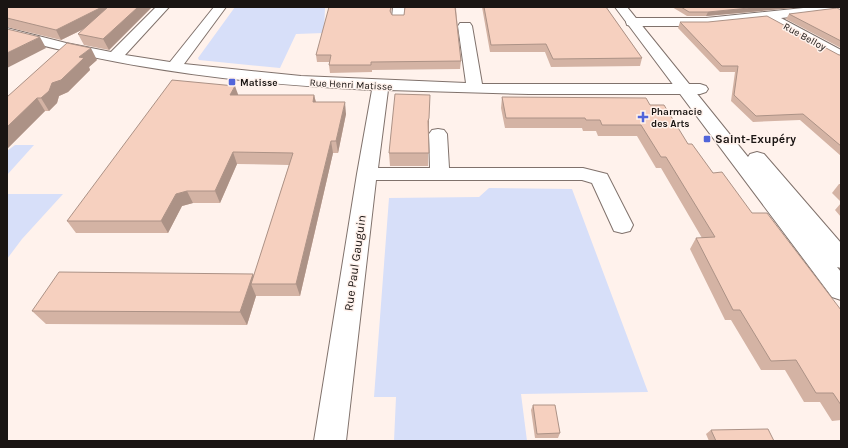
<svg xmlns="http://www.w3.org/2000/svg" width="848" height="448" viewBox="0 0 848 448" font-family="Karla,sans-serif">
  <style>
    .green { fill: #d7dff9 }
    .lines { fill: none; stroke-linecap: round; stroke-linejoin: round }
    .minor-casing { stroke: #80726c; stroke-width: 2 }
    .major-casing { stroke: #80726c; stroke-width: 2 }
    .minor { fill: #fff; fill-rule: evenodd }
    .major { fill: #fff; fill-rule: evenodd }
    .wall { fill: #d4b3a4 }
    .shaded-wall { fill: #ac9286 }
    .building { fill: #f6d0bf; stroke: #ac9286 }
    .poi-dot { fill: #5165da; stroke: #fff2ec; stroke-width: 1.5 }
    .labels { text-anchor: middle; stroke-width: 3; stroke-linejoin: round; paint-order: stroke }
    .far-street-label { font-size: 10px; fill: #1a1513; stroke: #fff2ec }
    .far-poi-label { font-size: 10px; font-weight: bold; fill: #1a1513; stroke: #fff2ec; text-anchor: start }
    .poi-label { font-size: 12px; font-weight: bold; fill: #1a1513; stroke: #fff2ec; text-anchor: start }
    .street-label { font-size: 12px; fill: #1a1513; stroke: #fff2ec }
  </style>
  <rect width="100%" height="100%" fill="#fff2ec"/>
  <g class="green">
    <path d="M235 7H325L324 33 296 34 280 68 199 60 198 58Z"/>
    <path d="M15 145H34L7 175V151Z"/>
    <path d="M489 188 572 189 648 392 521 394 527 441H394L396 397H374L389 198 479 197Z"/>
    <path d="M7 194H63L22 239 7 259Z"/>
  </g>
  <g class="lines">
    <g class="minor-casing">
      <g id="minor">
        <path d="M156 7H169L125 55 170 62 214 7H226L184 64 301 76 466 83 458 26 460 23H470L472 26 482 84H700L706 86 708 89 706 92 700 94H529L388 90 378 168H430L429 134 432 130 438 129 444 130 447 134 449 168H583L607 174 633 225 630 231 622 233 614 231 592 183 582 180H376L346 441H314L357 174 372 90C249 84 126 70 7 36V28L66 43 111 52Z"/>
        <path d="M393 7H405L404 18 403 21H393L392 18Z"/>
        <path d="M813 7H834L835 9 833 12 829 13 781 18 841 50V60L836 59 765 20 706 26H632L627 25 626 22 627 19 632 18H706Z"/>
      </g>
    </g>
    <g class="major-casing">
      <path id="major" d="M615 7H627L748 157 750 154 757 152 764 154 841 243V268L837 267 841 272V300L832 297Z"/>
    </g>
    <use href="#minor" class="minor"/>
    <use href="#major" class="major"/>
  </g>
  <g class="wall">
    <path d="M7 7H152L109 50 84 45 78 34 84 29 61 40 7 27Z"/>
    <path d="M392 7 391 13 392 15H404L456 8 461 61 460 69 372 70V72L330 73 329 65V62H317L316 55Z"/>
    <path d="M482 7H606L642 58 640 66 551 67 545 52H490Z"/>
    <path d="M672 7H804L706 16H687Z"/>
    <path d="M841 10V48L786 19 789 14Z"/>
    <path d="M680 22 841 55V156L800 120 753 122 731 101 735 72H720L678 28Z"/>
    <path d="M97 60 89 67 90 70 68 92 59 96 57 103 49 111H45L7 149V97Z"/>
    <path d="M238 95H314L316 102 346 114 338 153H333L300 296H256L247 325 46 324 32 311 254 276 289 165 237 164 220 203H193L182 206 168 233H76L67 221Z"/>
    <path d="M502 97 650 105 688 144 713 173 752 213 841 310V420L832 421 820 402H804L785 370H761L731 320H725L690 249 696 238H702L661 168H656L637 136H598L596 131H583L582 128H505L501 108Z"/>
    <path d="M429 131 428 133V166H390L389 153Z"/>
    <path d="M839 184H841V202L832 193Z"/>
    <path d="M841 203V217L835 210Z"/>
    <path d="M533 405 560 433 558 438H535L531 410Z"/>
    <path d="M711 430 774 441H709L706 434Z"/>
  </g>
  <g class="shaded-wall">
    <path d="M102 7H118L120 11 61 40 56 30Z"/>
    <path d="M138 7H152L109 50 103 39Z"/>
    <path d="M759 7H804L706 16 708 12Z"/>
    <path d="M40 37 46 48 7 68V53Z"/>
    <path d="M91 48 97 60 89 67 90 70 68 92 59 96 57 103 49 111 41 98 52 83 79 57Z"/>
    <path d="M235 86 239 97 230 95Z"/>
    <path d="M314 95 317 107 313 102Z"/>
    <path d="M37 98 45 111 7 149V127Z"/>
    <path d="M345 102 346 114 338 153 336 141Z"/>
    <path d="M429 118V131L428 134V121Z"/>
    <path d="M331 141 333 153 300 296 296 284Z"/>
    <path d="M233 152 237 164 220 203 215 191Z"/>
    <path d="M187 191 193 203 182 206 168 233 161 221 176 194Z"/>
    <path d="M253 274 257 284H251L256 296 247 325 240 312Z"/>
  </g>
  <g class="building">
    <path d="M7 7H102L56 30 7 18Z"/>
    <path d="M108 7H138L103 39 78 34Z"/>
    <path d="M329 7H391L390 11 392 15H404L405 7H455L461 61 371 62V65H329L331 55H316Z"/>
    <path d="M484 7H606L642 58 553 59 546 44 491 45Z"/>
    <path d="M681 7H759L708 12H689Z"/>
    <path d="M837 8 841 10V41L789 14Z"/>
    <path d="M767 16 839 55H841V146L803 114 756 116 734 95 738 66H722L680 22H708Z"/>
    <path d="M7 29 40 37 7 53Z"/>
    <path d="M67 43 91 48 79 57 84 58 61 80 52 83 49 91 41 98H37L7 127V97Z"/>
    <path d="M172 80 235 86 230 95H314L313 102H345L336 141H331L296 284H251L293 153 233 152 215 191H187L176 194 161 221H67Z"/>
    <path d="M395 94 430 95 429 118 428 121 429 153H389Z"/>
    <path d="M502 97 646 98 650 105H664L688 144H692L713 173 722 172 752 213H767L841 310V405L833 393H816L796 360 771 361 740 310H733L696 238 715 237 666 157H661L641 125H602L600 120H586L585 118H506Z"/>
    <path d="M59 272 253 274 240 312 32 311Z"/>
    <path d="M533 405H555L560 433 537 434Z"/>
    <path d="M768 429 774 441H716L711 430Z"/>
  </g>
  <g class="poi-dot">
    <rect x="228" y="78" width="8" height="8" rx="2"/>
    <path d="M641 111h4v4h4v4h-4v4h-4v-4h-4v-4h4z"/>
    <rect x="703" y="135" width="8" height="8" rx="2"/>
  </g>
  <g class="labels">
    <g class="far-street-label">
      <text transform="translate(805 36) rotate(29)" y="4">Rue Belloy</text>
      <text transform="translate(351 84) rotate(3)" y="4">Rue Henri Matisse</text>
    </g>
    <g class="far-poi-label">
      <text x="240" y="86">Matisse</text>
      <text x="651" y="115">Pharmacie<tspan x="651" dy="12">des Arts</tspan></text>
    </g>
    <g class="poi-label">
      <text x="715" y="143">Saint-Exupéry</text>
    </g>
    <g class="street-label">
      <text transform="translate(355 263) rotate(-82)" y="4">Rue Paul Gauguin</text>
    </g>
  </g>
  <rect width="848" height="448" fill="none" stroke="#1a1513" stroke-width="16"/>
</svg>
